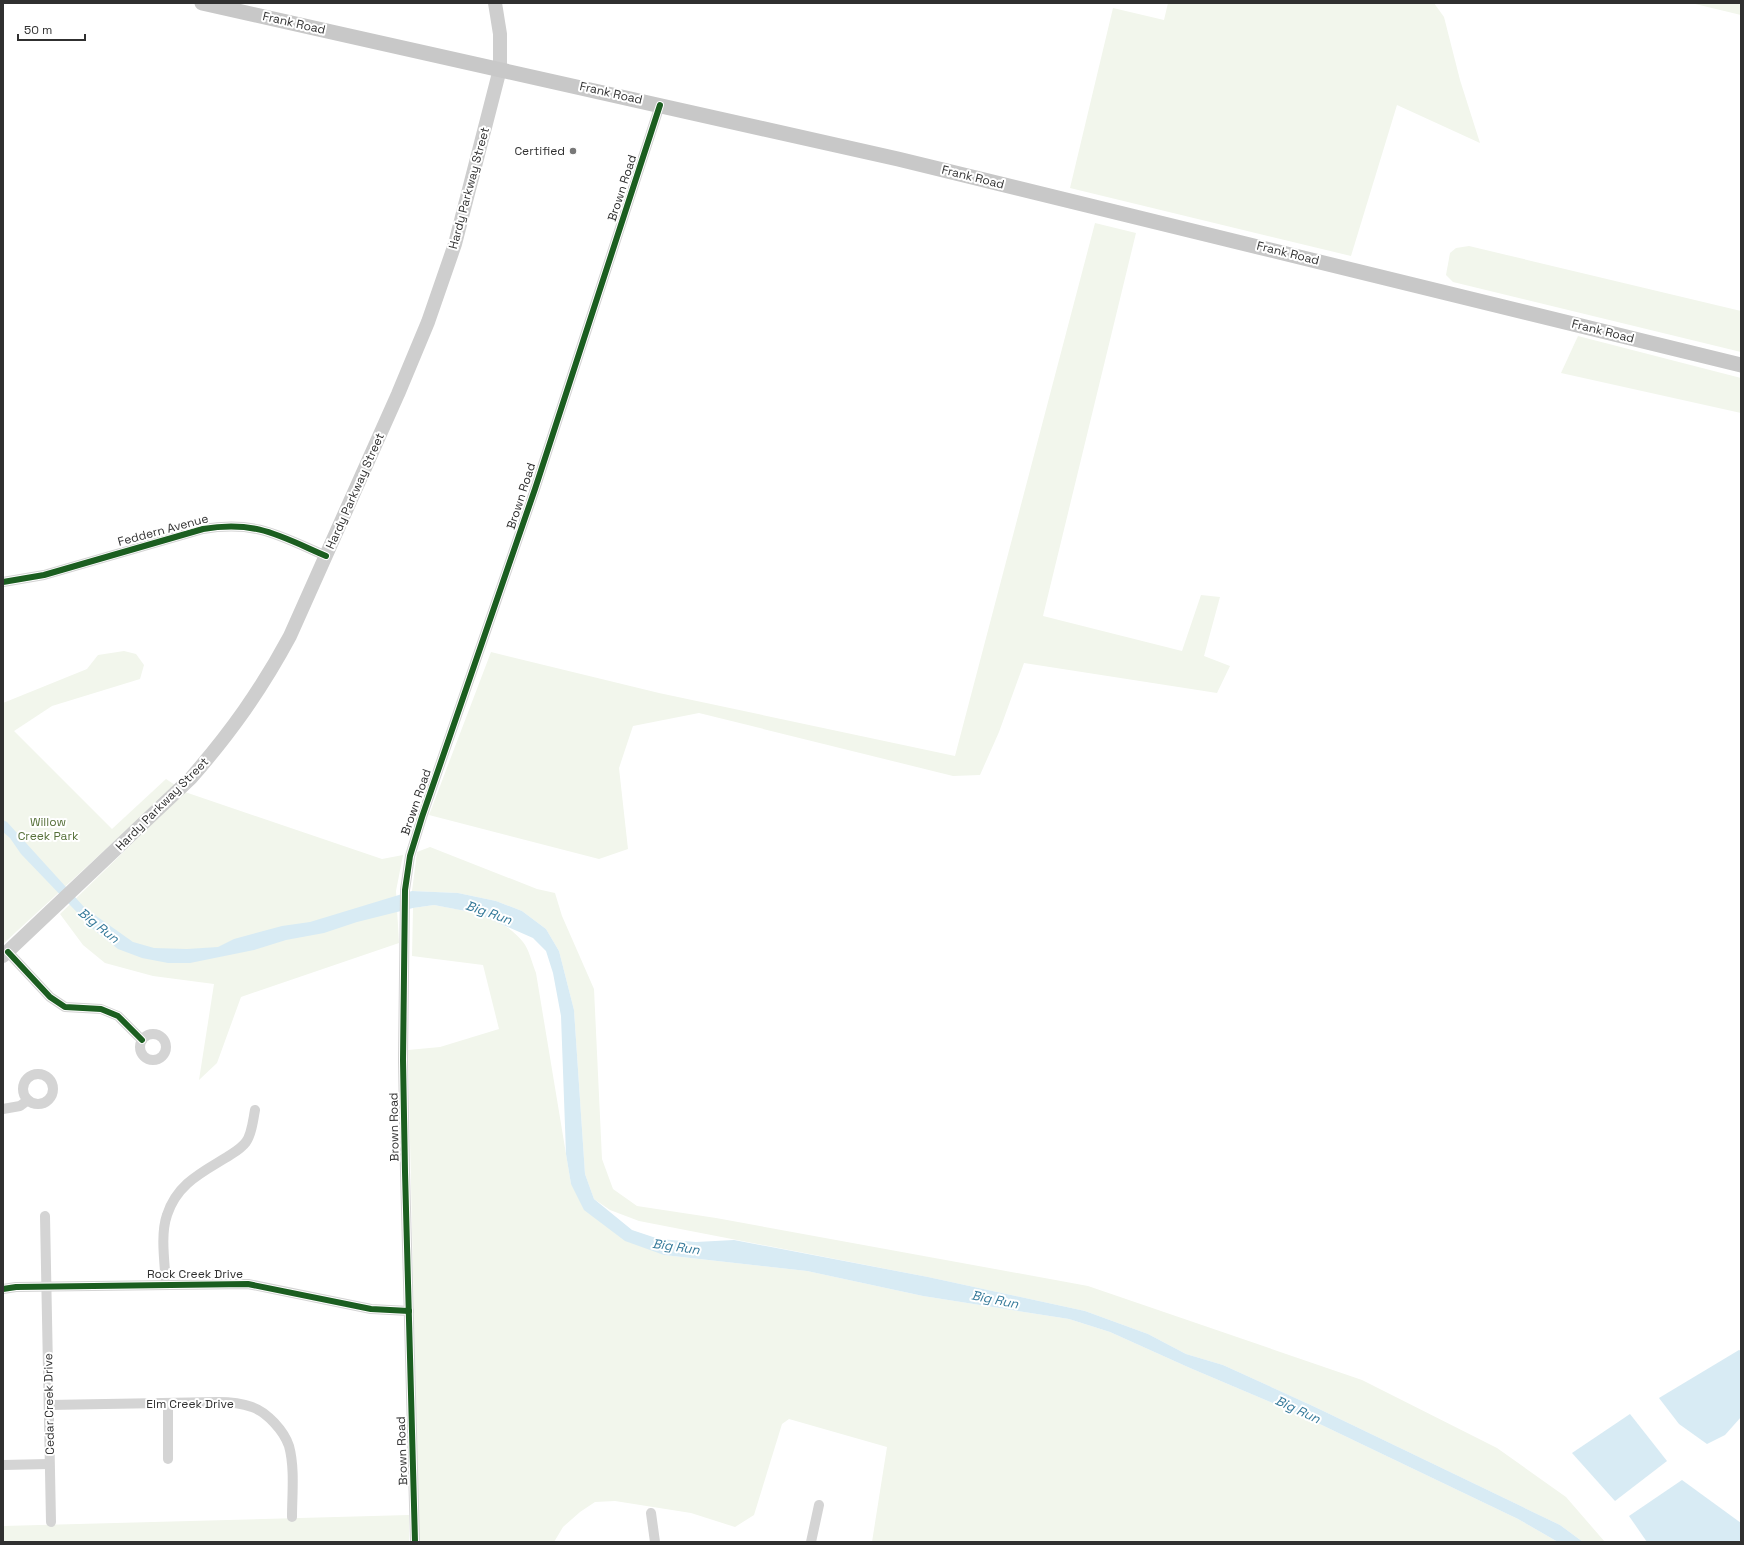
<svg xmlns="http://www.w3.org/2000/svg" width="1744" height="1545" viewBox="0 0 1744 1545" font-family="'Space Grotesk',sans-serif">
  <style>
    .green { fill: #f2f6ec }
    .water { fill: #d8ebf4 }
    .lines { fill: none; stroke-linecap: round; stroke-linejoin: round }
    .minor { stroke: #d4d4d4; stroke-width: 10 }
    .secondary { stroke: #cecece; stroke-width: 14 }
    .primary { stroke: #c8c8c8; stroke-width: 15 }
    .cycleway-casing { stroke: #fff; stroke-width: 8 }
    .cycleway { stroke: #1b5e20; stroke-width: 6 }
    .poi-dot { fill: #787878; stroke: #fff; stroke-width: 1.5 }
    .labels { text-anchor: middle; stroke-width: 4; stroke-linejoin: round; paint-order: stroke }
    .street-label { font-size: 12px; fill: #303030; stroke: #fff }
    .poi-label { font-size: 12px; fill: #303030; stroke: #fff; text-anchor: end }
    .park-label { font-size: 12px; fill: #567039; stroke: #fff }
    .water-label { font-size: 13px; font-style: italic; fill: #367a9a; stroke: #fff }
  </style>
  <rect width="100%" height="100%" fill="#fff"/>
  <g class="green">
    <path d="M1168 3H1434L1444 17 1460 80 1480 143 1397 105 1351 256 1070 188 1113 8 1164 20Z"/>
    <path d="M1691 3H1741V15Z"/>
    <path d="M1095 223 1136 233 1043 616 1182 651 1201 595 1220 597 1204 656 1230 666 1217 693 1024 663 999 732 980 775 953 776 699 713 633 726 619 768 628 849 599 859 429 815 491 652 659 693 955 756Z"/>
    <path d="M1469 246 1741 311V352L1453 282 1446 275 1450 253 1456 248Z"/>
    <path d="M1578 336 1741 378V413L1561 373Z"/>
    <path d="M124 651 136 654 144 665 140 679 52 706 14 731 112 829 166 779 175 785 3 944V703L87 669 98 655Z"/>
    <path d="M185 792 382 859 403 855 396 891 399 943 241 997 217 1063 199 1080 214 984 153 976 105 963 83 945 60 914Z"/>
    <path d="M430 847 537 889 555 893 562 916 594 989 602 1159 613 1189 637 1206 716 1218 1088 1286 1362 1380 1497 1448 1566 1497 1605 1542H1583L1560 1525 1315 1407 1223 1365 1186 1354 1148 1334 1085 1311 928 1277 639 1221 610 1210 594 1199 585 1174 574 1010 559 951 546 929 522 911 496 901 458 893 412 891 417 852Z"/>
    <path d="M434 905C465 911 502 915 523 942 529 949 532 963 536 973L571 1184 664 1255 807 1271 923 1296 1069 1319 1110 1332 1190 1368 1303 1416 1518 1519 1558 1542H872L887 1447 789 1419 782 1424 754 1515 735 1527 691 1513 615 1501 595 1502 580 1512 563 1527 554 1542H419L408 1050 440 1047 499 1029 483 965 412 956 413 908Z"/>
    <path d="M409 1515V1542H3V1526Z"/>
  </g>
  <g class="water">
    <path d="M3 820 7 822 85 908 133 942 154 948 187 949 218 947 234 939 282 926 310 922 412 891 458 893 496 901 522 911 546 929 559 951 574 1010 585 1174 594 1199 632 1230 659 1239 696 1242 734 1240 928 1277 1085 1311 1148 1334 1186 1354 1223 1365 1315 1407 1560 1525 1583 1542H1558L1518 1519 1303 1416 1190 1368 1110 1332 1069 1319 923 1296 807 1271 664 1255 625 1241 584 1210 571 1184 566 1154 561 1016 553 973 546 951 533 938 476 913 434 905 413 908 357 922 324 933 286 940 254 950 190 963H168L142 958 118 949 94 930 21 854 10 838 3 832Z"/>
    <path d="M1739 1350 1741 1351V1417L1725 1435 1707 1444 1679 1424 1659 1398Z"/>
    <path d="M1630 1414 1667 1461 1615 1501 1572 1453Z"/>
    <path d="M1682 1480 1741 1523V1539L1739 1542H1647L1629 1516Z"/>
  </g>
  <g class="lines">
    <g class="minor">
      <path d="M3 582 44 575 203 529C256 520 280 536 326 556"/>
      <path d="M8 952 50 997 65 1007 101 1009 118 1016 142 1040"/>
      <circle cx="153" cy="1047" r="13"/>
      <circle cx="38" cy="1089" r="15"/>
      <path d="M3 1109 20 1106 28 1100"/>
      <path d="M45 1216 51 1522"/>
      <path d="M166 1285C165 1264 160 1235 167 1215 177 1184 201 1173 227 1157 233 1153 241 1149 246 1142 252 1134 253 1120 255 1110"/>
      <path d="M3 1289 16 1287 248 1284 371 1309 409 1311"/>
      <path d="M168 1403V1459"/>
      <path d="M49 1405 218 1402C230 1402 241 1403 252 1407 267 1412 284 1431 289 1446 295 1468 292 1495 292 1517"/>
      <path d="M3 1465 49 1464"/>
      <path d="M651 1513 655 1542"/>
      <path d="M415 1542 405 1172 403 1060 405 890 410 856 422 817 535 489 660 105"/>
      <path d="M811 1542 819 1505"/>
    </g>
    <path class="secondary" d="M3 956 191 778C231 732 261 690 290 636L398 394 428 322 455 244 500 69V34L495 3"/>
    <path class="primary" d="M202 3 898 159 1741 365"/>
    <g class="cycleway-casing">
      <g id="cycleway">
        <path d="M3 582 44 575 203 529C256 520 280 536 326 556"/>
        <path d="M8 952 50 997 65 1007 101 1009 118 1016 142 1040"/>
        <path d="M3 1289 16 1287 248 1284 371 1309 409 1311"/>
        <path d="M415 1542 405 1172 403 1060 405 890 410 856 422 817 535 489 660 105"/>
      </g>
    </g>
    <use href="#cycleway" class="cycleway"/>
  </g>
  <circle class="poi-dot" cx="573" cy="151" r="4"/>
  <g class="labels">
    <g class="street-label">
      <text transform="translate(294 23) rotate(13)" y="4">Frank Road</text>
      <text transform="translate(611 93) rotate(13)" y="4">Frank Road</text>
      <text transform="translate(973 177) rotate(14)" y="4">Frank Road</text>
      <text transform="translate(469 188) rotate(-75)" y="4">Hardy Parkway Street</text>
      <text transform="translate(622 188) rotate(-72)" y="4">Brown Road</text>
      <text transform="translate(1288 253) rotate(14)" y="4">Frank Road</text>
      <text transform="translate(1603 331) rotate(14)" y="4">Frank Road</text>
      <text transform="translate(355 491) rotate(-66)" y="4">Hardy Parkway Street</text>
      <text transform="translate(521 496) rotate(-72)" y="4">Brown Road</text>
      <text transform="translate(163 530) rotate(-15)" y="4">Feddern Avenue</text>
      <text transform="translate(416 802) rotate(-71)" y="4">Brown Road</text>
      <text transform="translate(162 804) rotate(-45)" y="4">Hardy Parkway Street</text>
      <text transform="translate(394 1127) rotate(-91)" y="4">Brown Road</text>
      <text x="195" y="1278">Rock Creek Drive</text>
      <text transform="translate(49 1404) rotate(-91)" y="4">Cedar Creek Drive</text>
      <text x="190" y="1408">Elm Creek Drive</text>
      <text transform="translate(402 1451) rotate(-92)" y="4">Brown Road</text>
    </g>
    <g class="poi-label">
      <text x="565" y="155">Certified</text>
    </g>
    <g class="park-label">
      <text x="48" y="826">Willow<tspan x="48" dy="14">Creek Park</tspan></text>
    </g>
    <g class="water-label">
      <text transform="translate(489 912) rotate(19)" y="5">Big Run</text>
      <text transform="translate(99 925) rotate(39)" y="5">Big Run</text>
      <text transform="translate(676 1246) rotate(8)" y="5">Big Run</text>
      <text transform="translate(995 1299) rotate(11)" y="5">Big Run</text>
      <text transform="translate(1298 1409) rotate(25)" y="5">Big Run</text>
    </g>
  </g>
  <rect width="1744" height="1545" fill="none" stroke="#303030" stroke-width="8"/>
  <path d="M18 34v6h67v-6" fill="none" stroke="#303030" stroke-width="2"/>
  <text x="24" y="34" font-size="12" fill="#303030" stroke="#ffffff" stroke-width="3" paint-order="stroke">50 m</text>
</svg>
